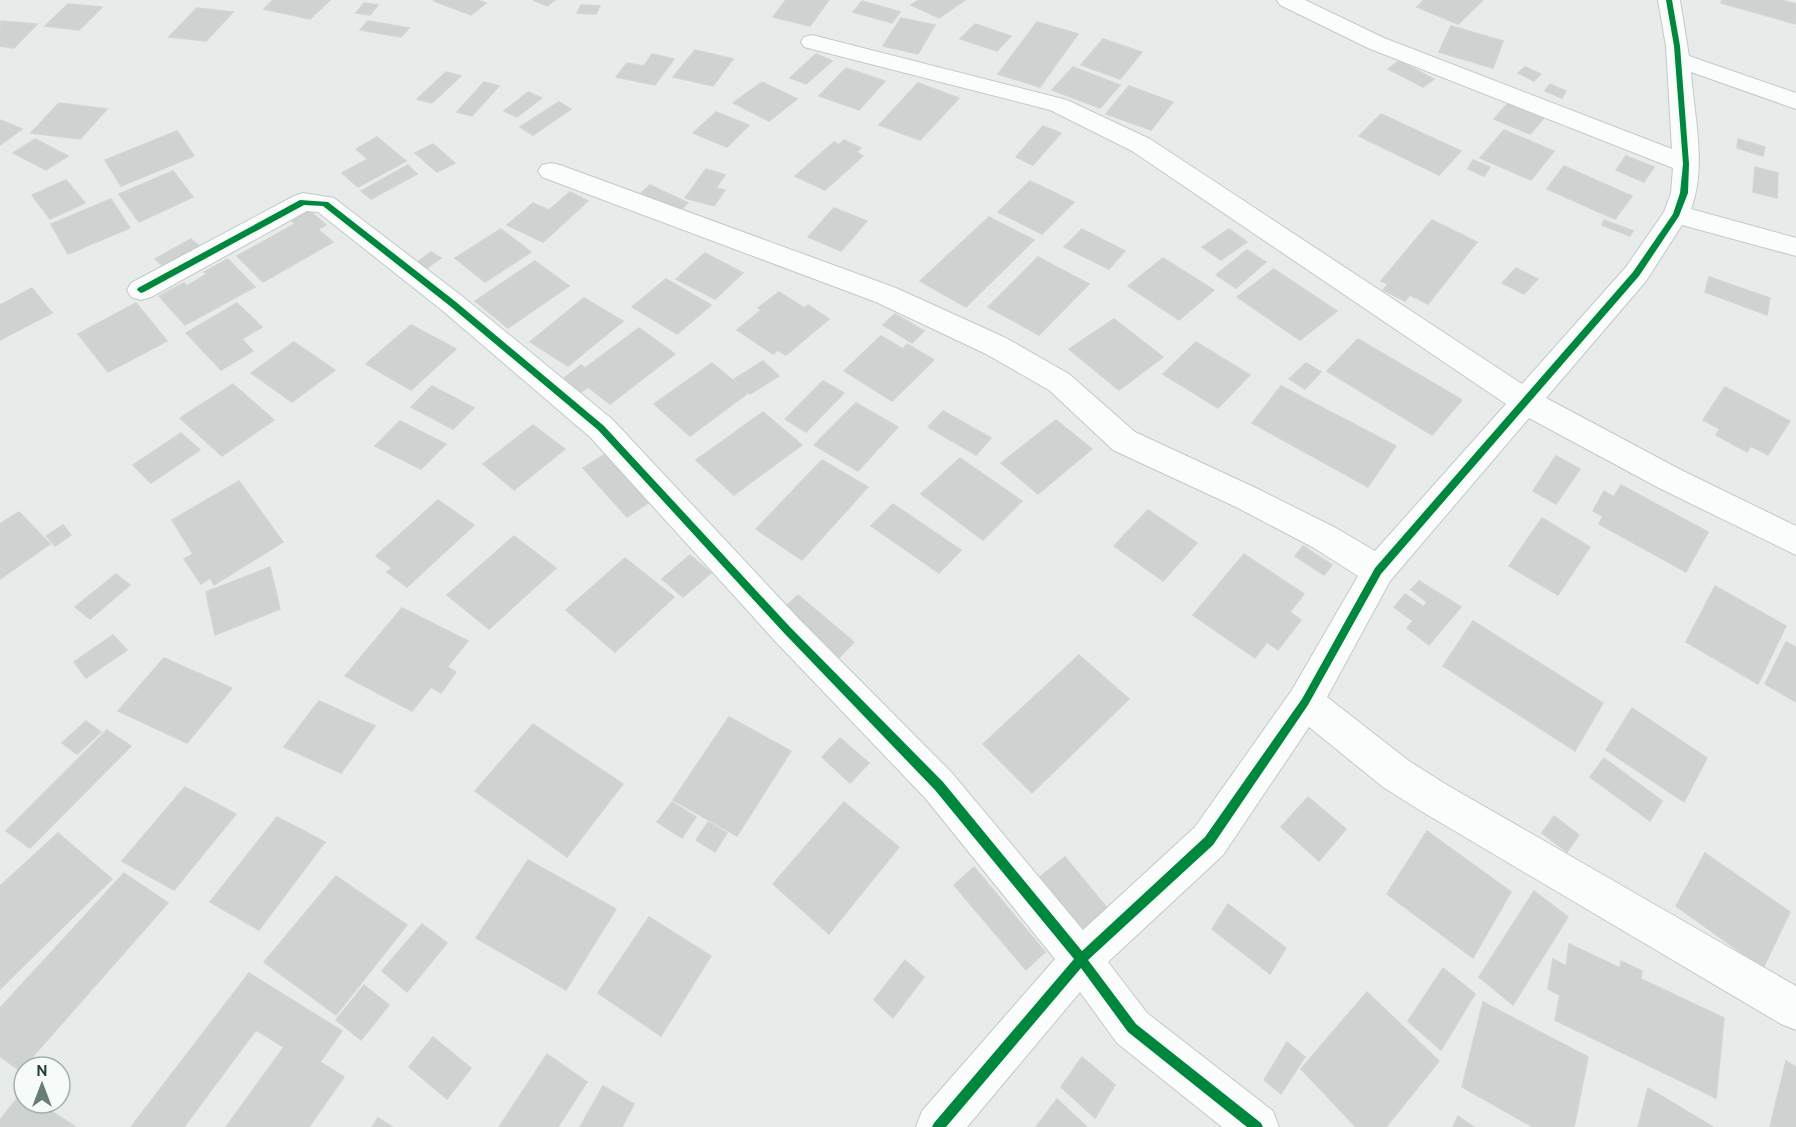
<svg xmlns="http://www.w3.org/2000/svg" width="1796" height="1127" viewBox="0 0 1796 1127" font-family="Cabin,sans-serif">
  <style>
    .building { fill: #ced3d1; stroke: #d0d5d3; stroke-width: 1.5 }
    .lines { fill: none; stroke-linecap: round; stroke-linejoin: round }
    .minor-casing { stroke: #c4c9c7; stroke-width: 2 }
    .minor { fill: #fbfcfc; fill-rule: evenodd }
    .cycleway-casing { stroke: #f6faf8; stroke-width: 4 }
    .cycleway { fill: #00873e; fill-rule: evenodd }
  </style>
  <rect width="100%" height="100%" fill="#e7ecea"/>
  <g class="building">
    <path d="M273 0H330L310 19 264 9Z"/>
    <path d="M436 0H477L486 3 471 15 434 1Z"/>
    <path d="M533 0H555L547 6Z"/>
    <path d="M786 0H829L810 26 773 17Z"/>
    <path d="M919 0H965L939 18 911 5Z"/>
    <path d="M1424 0H1483L1458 24 1417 7Z"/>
    <path d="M1722 0H1781L1796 4V24L1721 3Z"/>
    <path d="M862 1 900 12 892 23 853 12Z"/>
    <path d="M364 3 378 5 370 15 356 13Z"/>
    <path d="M68 4 102 7 79 30 45 26Z"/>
    <path d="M581 5 600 6 596 14 577 13Z"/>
    <path d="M197 8 233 12 206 41 169 37Z"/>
    <path d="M901 18 935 25 918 54 883 46Z"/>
    <path d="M1 21 37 24 14 48 0 46Z"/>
    <path d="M368 21 409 28 401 37 360 30Z"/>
    <path d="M1037 22 1078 34 1040 87 998 74Z"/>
    <path d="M975 24 1011 36 997 51 960 39Z"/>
    <path d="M1451 26 1503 41 1493 68 1439 52Z"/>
    <path d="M1103 39 1142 52 1120 79 1081 65Z"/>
    <path d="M695 50 733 59 713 86 673 77Z"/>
    <path d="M652 54 674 59 655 85 616 77 627 63 644 66Z"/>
    <path d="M816 54 832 61 806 84 790 78Z"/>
    <path d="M1399 61 1434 79 1423 87 1388 69Z"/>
    <path d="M1073 67 1120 85 1100 108 1052 90Z"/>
    <path d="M1525 67 1541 74 1534 81 1518 73Z"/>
    <path d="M846 68 885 81 859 110 819 96Z"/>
    <path d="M446 72 461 76 432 103 417 99Z"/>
    <path d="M484 82 499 86 472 116 457 112Z"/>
    <path d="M762 82 797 99 769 121 733 103Z"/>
    <path d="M918 83 959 98 920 140 879 125Z"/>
    <path d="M1550 84 1566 91 1562 98 1545 91Z"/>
    <path d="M1129 86 1173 102 1151 130 1106 114Z"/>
    <path d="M528 92 542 98 517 117 504 111Z"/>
    <path d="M559 102 571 109 533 135 520 127Z"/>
    <path d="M1509 102 1544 118 1530 134 1494 119Z"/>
    <path d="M59 103 107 109 80 139 31 133Z"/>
    <path d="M716 112 749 125 727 147 693 133Z"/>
    <path d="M1381 114 1461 151 1439 175 1359 136Z"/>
    <path d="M0 120 22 129 0 145Z"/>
    <path d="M1043 126 1061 133 1033 165 1016 157Z"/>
    <path d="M1504 130 1554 151 1531 180 1480 158Z"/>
    <path d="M177 131 194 156 121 186 105 160Z"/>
    <path d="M377 137 406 161 358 187 342 173 368 159 356 149Z"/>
    <path d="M35 139 68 156 46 170 13 153Z"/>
    <path d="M1738 139 1765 147 1763 156 1737 148Z"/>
    <path d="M844 140 861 148 856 152 863 156 825 190 795 176 834 142 839 145Z"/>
    <path d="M433 144 455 163 437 172 415 153Z"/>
    <path d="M1626 156 1654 167 1644 182 1616 170Z"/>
    <path d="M1473 160 1490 167 1484 176 1468 169Z"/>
    <path d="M408 165 417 174 371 199 361 191Z"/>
    <path d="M1564 166 1632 196 1615 219 1547 189Z"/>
    <path d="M1755 167 1778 173 1777 198 1753 192Z"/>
    <path d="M706 169 725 175 716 188 725 190 714 206 685 198Z"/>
    <path d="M173 171 193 197 139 222 119 194Z"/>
    <path d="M66 180 85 203 50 219 32 195Z"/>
    <path d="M1030 181 1074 202 1042 234 998 212Z"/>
    <path d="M650 185 688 203 676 214 638 196Z"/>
    <path d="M570 192 588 201 543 242 507 225 533 203 549 210Z"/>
    <path d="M111 199 130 228 68 254 51 224Z"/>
    <path d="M834 208 867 221 841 251 808 237Z"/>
    <path d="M309 210 326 225 318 229 333 242 263 282 237 256 295 224 291 220Z"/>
    <path d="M989 217 1034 240 966 307 920 281Z"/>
    <path d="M1432 220 1477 242 1428 304 1410 295 1405 301 1383 290 1388 284 1381 281Z"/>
    <path d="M1604 220 1633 231 1630 236 1602 225Z"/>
    <path d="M501 229 531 252 485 282 455 258Z"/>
    <path d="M1082 229 1125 251 1109 269 1064 247Z"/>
    <path d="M1229 229 1247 242 1221 260 1202 247Z"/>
    <path d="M191 239 202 248 167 269 155 259Z"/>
    <path d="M1247 250 1266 262 1236 288 1216 275Z"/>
    <path d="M431 252 441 258 424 270 415 264Z"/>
    <path d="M705 253 743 273 715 299 676 279Z"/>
    <path d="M1038 257 1089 284 1039 335 988 307Z"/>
    <path d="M1163 258 1214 290 1179 320 1128 286Z"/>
    <path d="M228 259 255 287 185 325 159 296 184 283 187 286 207 274 204 272Z"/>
    <path d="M535 261 569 286 508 328 475 301Z"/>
    <path d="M1516 268 1538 279 1524 294 1502 283Z"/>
    <path d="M1274 269 1337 311 1300 340 1237 297Z"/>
    <path d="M1709 277 1770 298 1767 315 1705 292Z"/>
    <path d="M666 279 711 305 677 334 632 307Z"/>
    <path d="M32 288 52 313 0 340V305Z"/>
    <path d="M779 292 804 308 808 305 829 319 786 355 778 350 773 354 737 330 761 310 758 308Z"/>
    <path d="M584 298 623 321 568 366 530 342Z"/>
    <path d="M136 303 167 341 108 372 78 334Z"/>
    <path d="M237 303 262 327 242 339 253 351 221 370 186 333Z"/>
    <path d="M895 314 924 331 912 343 883 325Z"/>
    <path d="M1114 319 1163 357 1119 390 1069 349Z"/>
    <path d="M411 325 456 349 411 390 366 364Z"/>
    <path d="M639 328 675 354 610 404 588 387 581 392 563 379 581 365 585 368Z"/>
    <path d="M881 336 903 349 907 344 934 360 892 401 844 371Z"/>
    <path d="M1358 339 1462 400 1432 435 1327 371Z"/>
    <path d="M294 342 335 370 292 402 251 373Z"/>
    <path d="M1196 342 1250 375 1218 408 1163 374Z"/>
    <path d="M763 361 779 376 750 394 734 379Z"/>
    <path d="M712 363 748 393 690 436 654 404Z"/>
    <path d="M1306 363 1321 372 1305 389 1289 379Z"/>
    <path d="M823 381 844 393 806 432 785 419Z"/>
    <path d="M233 384 274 420 222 456 180 418Z"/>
    <path d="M432 386 474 408 453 429 411 407Z"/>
    <path d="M1281 386 1396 446 1368 487 1252 423Z"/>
    <path d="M1725 387 1790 421 1768 455 1751 446 1747 452 1716 435 1720 429 1703 420Z"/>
    <path d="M856 403 898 427 858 471 814 445Z"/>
    <path d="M943 411 991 438 976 455 928 427Z"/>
    <path d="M763 412 802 445 734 495 696 460Z"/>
    <path d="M1056 420 1092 449 1038 494 1001 463Z"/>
    <path d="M400 421 446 444 421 469 375 446Z"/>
    <path d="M533 425 565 449 514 490 483 464Z"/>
    <path d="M181 433 200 450 151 483 133 465Z"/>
    <path d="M607 453 651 501 627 517 583 468Z"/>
    <path d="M1556 456 1580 469 1556 504 1533 491Z"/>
    <path d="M960 458 1022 501 983 540 921 494Z"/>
    <path d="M822 460 868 487 802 560 756 529Z"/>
    <path d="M239 481 283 542 214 585 210 578 201 584 184 559 193 554 172 520Z"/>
    <path d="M1621 485 1708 532 1686 572 1599 524 1603 516 1593 511 1604 491 1614 497Z"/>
    <path d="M438 500 474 525 407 587 387 572 392 568 376 556Z"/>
    <path d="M893 504 961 550 939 573 871 526Z"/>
    <path d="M1148 510 1197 543 1163 581 1114 546Z"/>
    <path d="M19 512 50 544 0 579V524Z"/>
    <path d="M1542 518 1590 547 1558 595 1509 566Z"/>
    <path d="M63 525 71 535 55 546 46 536Z"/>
    <path d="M514 536 556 568 489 629 447 595Z"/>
    <path d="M1303 546 1332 565 1324 575 1295 556Z"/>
    <path d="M1244 554 1304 594 1290 612 1301 620 1278 650 1267 642 1255 658 1193 615Z"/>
    <path d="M690 555 711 573 683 597 662 579Z"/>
    <path d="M625 558 674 597 615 652 566 610Z"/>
    <path d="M270 567 280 609 215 635 206 592Z"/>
    <path d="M116 574 130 585 90 619 75 607Z"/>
    <path d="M1419 581 1461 607 1429 645 1407 628 1413 621 1394 607 1405 594 1424 607 1427 602 1411 590Z"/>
    <path d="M1715 586 1786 626 1758 684 1686 642Z"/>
    <path d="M798 595 854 642 835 662 778 614Z"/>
    <path d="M402 608 468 641 447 667 456 672 441 693 431 687 412 711 345 676Z"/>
    <path d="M1473 621 1603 703 1575 751 1443 666Z"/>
    <path d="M113 635 127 650 86 678 74 662Z"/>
    <path d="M1786 642 1796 647V702L1765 684Z"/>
    <path d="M1079 655 1129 699 1032 793 983 744Z"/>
    <path d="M164 658 232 688 187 743 118 711Z"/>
    <path d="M319 701 375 726 341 773 284 747Z"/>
    <path d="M1632 708 1707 758 1684 802 1606 750Z"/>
    <path d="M729 717 791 751 737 836 673 800Z"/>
    <path d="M86 721 101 732 77 754 62 743Z"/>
    <path d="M533 724 623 784 567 857 475 791Z"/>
    <path d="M107 730 131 746 30 848 6 831Z"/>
    <path d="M840 738 869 763 850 783 822 757Z"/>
    <path d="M1604 758 1662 801 1650 821 1590 777Z"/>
    <path d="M185 787 236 814 174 890 122 861Z"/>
    <path d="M1308 797 1346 829 1319 861 1281 827Z"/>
    <path d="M672 802 696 817 682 838 657 822Z"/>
    <path d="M844 802 899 847 829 934 773 884Z"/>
    <path d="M1554 816 1579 835 1567 852 1542 833Z"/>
    <path d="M277 817 325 842 259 930 210 902Z"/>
    <path d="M708 822 727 833 715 852 696 840Z"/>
    <path d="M1427 831 1511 892 1473 958 1387 894Z"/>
    <path d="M58 833 112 879 0 989V886Z"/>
    <path d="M1705 853 1790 912 1763 968 1676 906Z"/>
    <path d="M1065 857 1111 913 1083 936 1037 879Z"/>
    <path d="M528 860 616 909 566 990 476 938Z"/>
    <path d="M974 867 1045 952 1026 970 954 885Z"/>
    <path d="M124 873 168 903 20 1071 0 1056V1008Z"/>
    <path d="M336 876 407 925 336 1015 264 962Z"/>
    <path d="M1534 891 1568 917 1513 1005 1479 977Z"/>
    <path d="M1228 904 1286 948 1270 974 1212 929Z"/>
    <path d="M649 917 711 956 661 1036 598 993Z"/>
    <path d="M422 924 447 943 407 992 382 971Z"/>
    <path d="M1569 944 1620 968 1621 961 1642 971 1641 979 1724 1018 1716 1098 1555 1020 1560 995 1548 989 1553 959 1566 966Z"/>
    <path d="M905 960 924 977 893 1018 874 1000Z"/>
    <path d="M1443 968 1475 994 1441 1050 1408 1021Z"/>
    <path d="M249 973 342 1031 320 1062 344 1077 309 1127H226L284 1047 256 1030 184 1127H131Z"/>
    <path d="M364 985 389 1005 361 1040 336 1020Z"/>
    <path d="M1367 992 1439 1061 1386 1127H1356L1301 1069Z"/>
    <path d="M1483 1002 1588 1057 1574 1127H1533L1462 1087Z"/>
    <path d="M433 1037 471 1068 447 1099 409 1067Z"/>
    <path d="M1287 1042 1305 1057 1281 1094 1264 1080Z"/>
    <path d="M547 1054 587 1082 558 1127H499Z"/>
    <path d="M1082 1057 1115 1085 1095 1118 1061 1087Z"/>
    <path d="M1786 1061 1796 1067V1127H1770Z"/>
    <path d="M603 1086 634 1104 622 1127H580Z"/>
    <path d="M1648 1088 1713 1127H1638Z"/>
    <path d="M22 1092 24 1103H39L76 1127H0V1120Z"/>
    <path d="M1057 1099 1087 1127H1036Z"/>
    <path d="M1458 1116 1474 1127H1453Z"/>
    <path d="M378 1118 392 1127H372Z"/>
  </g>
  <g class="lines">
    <g class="minor-casing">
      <path id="minor" d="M1277 0H1305L1384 38 1672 149 1666 46 1658 0H1680L1689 56 1796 93V109L1691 72C1694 116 1707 167 1691 209L1796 238V256L1682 225 1646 281 1546 398 1681 470 1796 526V555L1659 488 1529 418 1390 581 1327 697 1409 761 1447 785 1796 986V1030L1781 1024 1421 811 1383 787 1309 727 1223 855 1108 962 1147 1013 1273 1111 1279 1127H1222L1117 1043 1080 992 967 1127H916L922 1111 1055 959 926 799 775 641 590 437 443 311 318 212 307 211 151 297 141 300 131 297 127 290 131 283 294 196 303 193 334 198 463 297 612 419 799 619 952 773 1083 930 1195 827 1292 690 1358 576 1314 548 1236 507 1113 450 1049 390 986 354 876 302 542 177 538 171 542 165 551 163 560 165 896 288 1006 338 1069 374 1135 432 1258 489 1336 528 1375 551 1506 404 1132 151 1050 110 804 47 801 42 804 37 812 35 1067 100 1150 139 1522 384 1626 267 1664 212 1671 193 1673 168 1368 48 1280 5Z"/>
    </g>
    <use href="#minor" class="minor"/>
    <g class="cycleway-casing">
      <path id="cycleway" d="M1666 0H1672L1680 46 1689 164 1688 193 1679 216 1639 276 1381 574 1308 705 1213 845 1088 960 1136 1024 1261 1123 1263 1127H1247L1128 1032 1081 968 946 1127H932L934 1123 1074 959 935 790 784 633 598 430 450 306 323 206 304 205 144 292 141 293 137 290 138 288 300 200 328 202 456 302 604 426 790 627 943 782 1082 951 1205 837 1302 699 1375 568 1633 272 1673 214 1680 193 1683 164 1674 46Z"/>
    </g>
    <use href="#cycleway" class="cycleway"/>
  </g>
  <g transform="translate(42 1085)"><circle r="28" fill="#f6faf8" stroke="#a2b0ac" stroke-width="1.5"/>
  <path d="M0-4.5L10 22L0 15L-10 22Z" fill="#687d77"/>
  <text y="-9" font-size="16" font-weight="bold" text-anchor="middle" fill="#234139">N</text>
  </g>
</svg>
